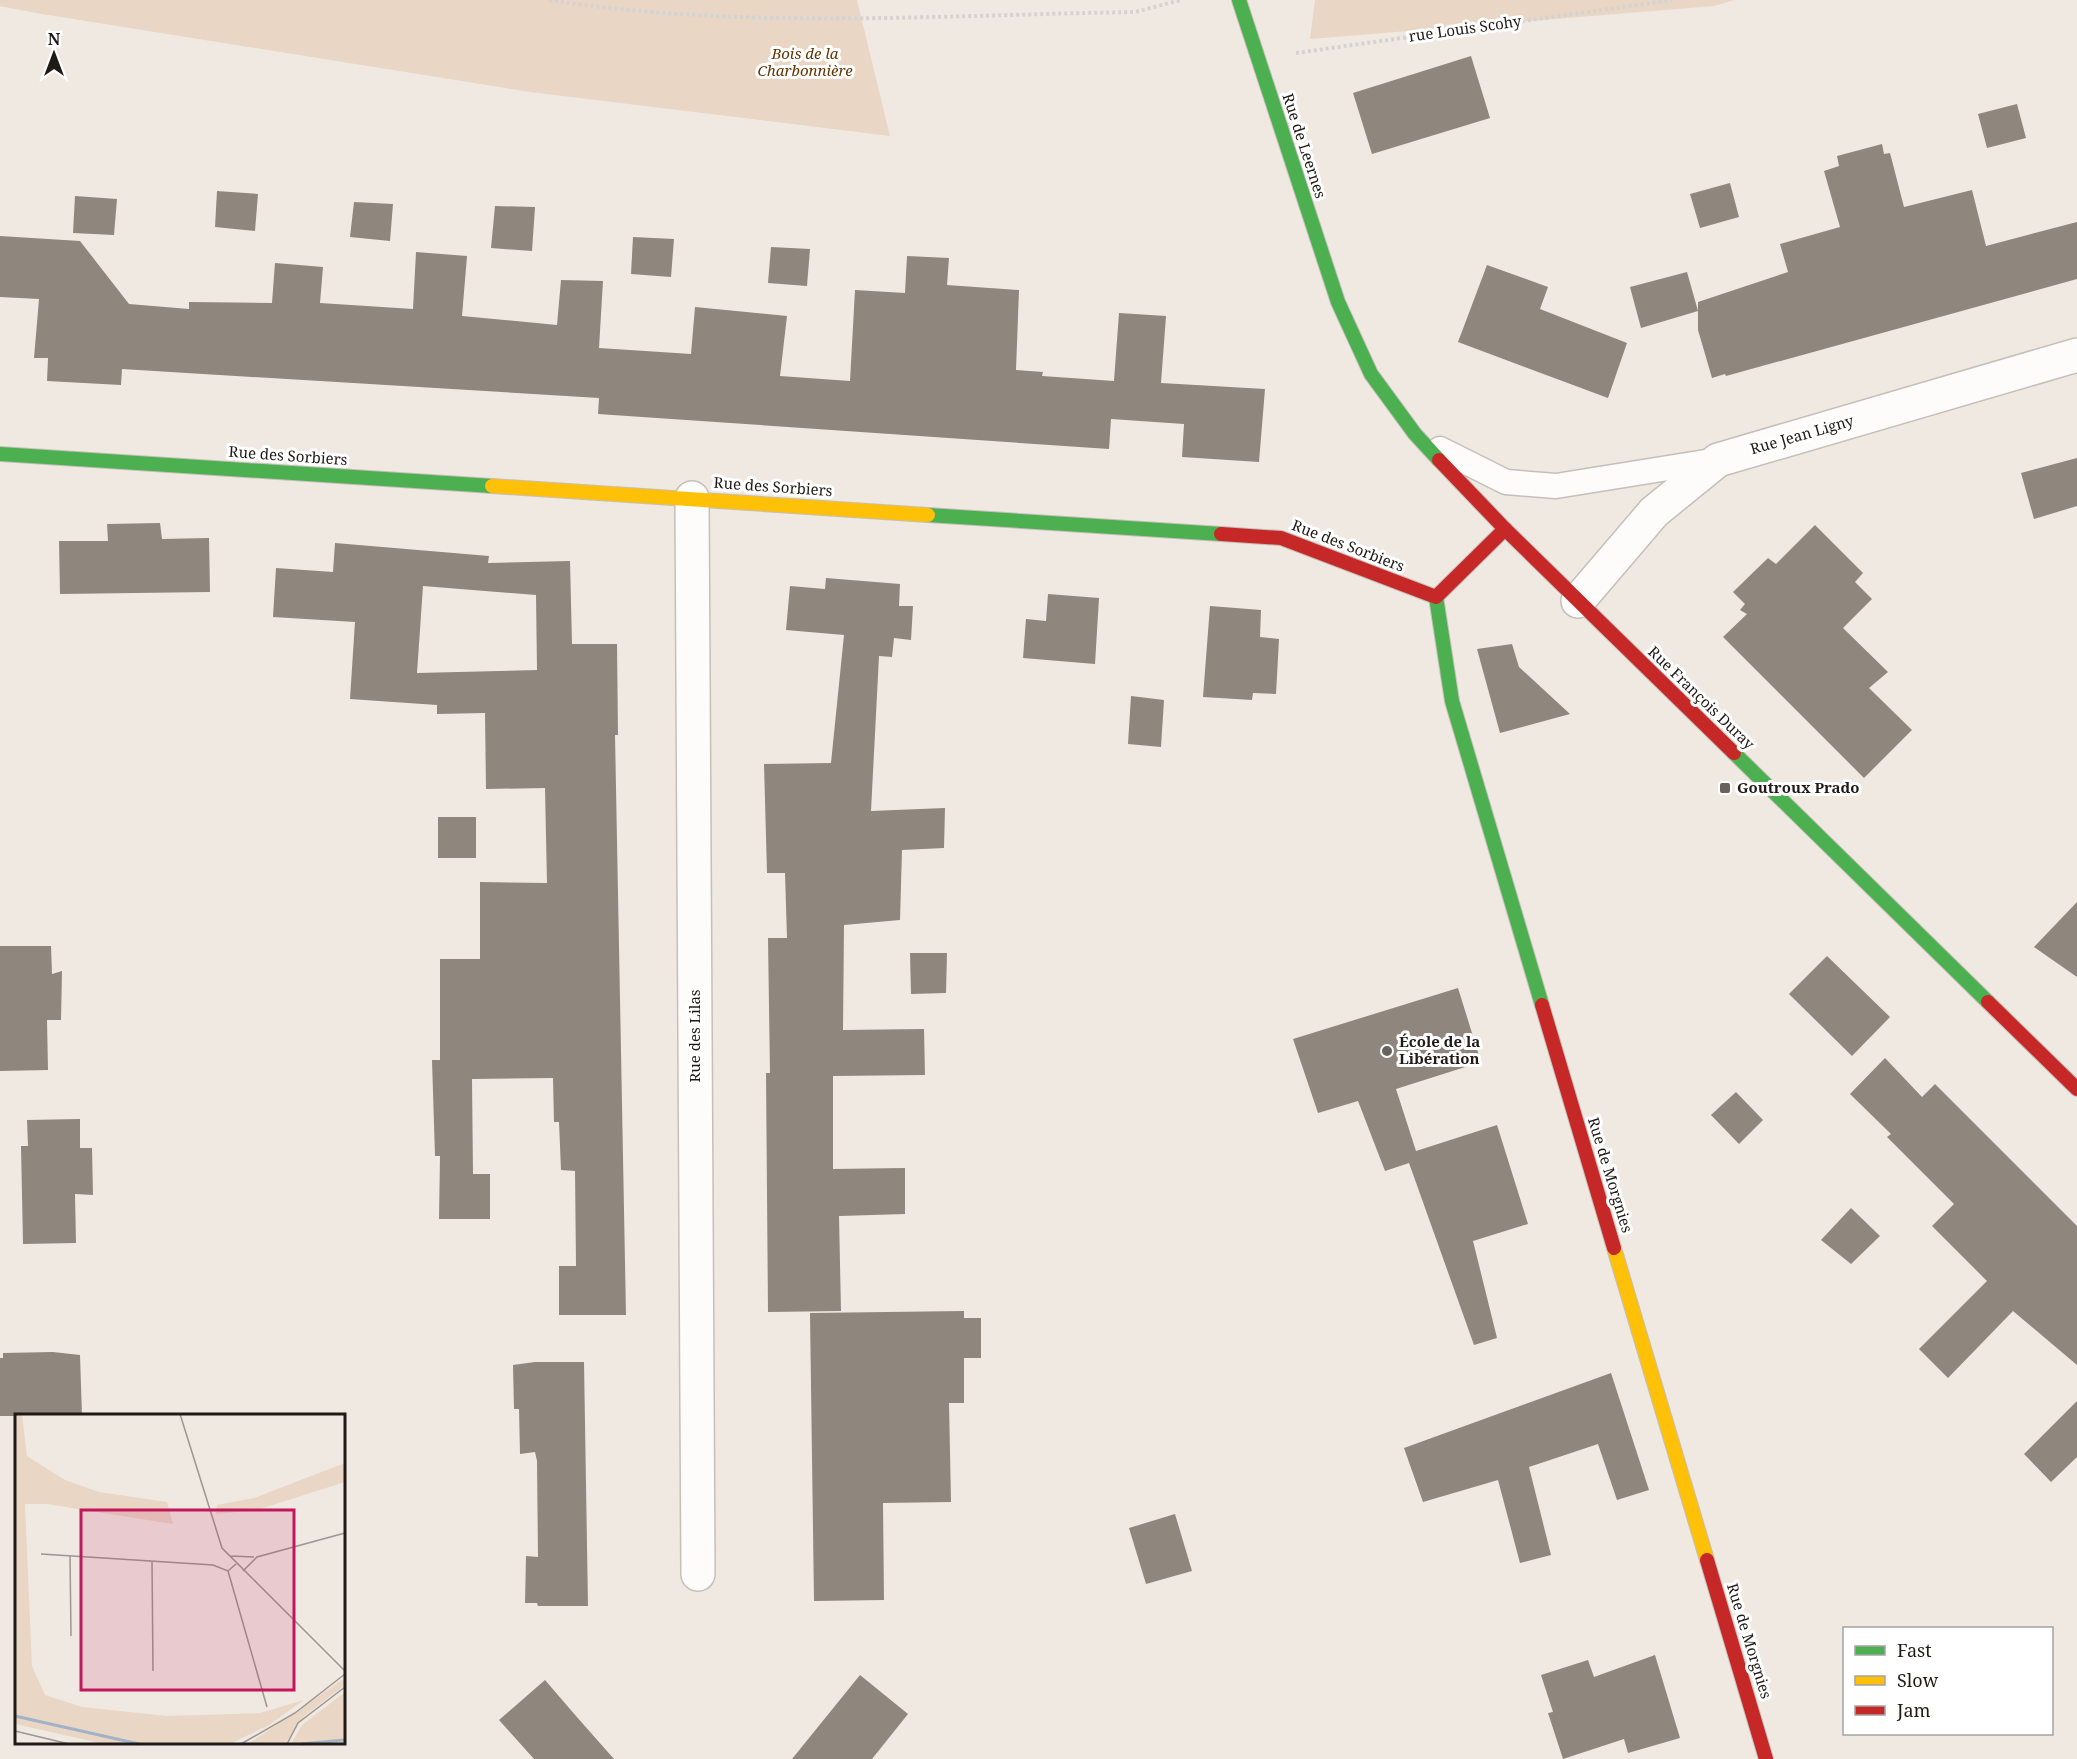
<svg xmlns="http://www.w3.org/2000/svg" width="2077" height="1759" viewBox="0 0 2077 1759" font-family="'Noto Serif',serif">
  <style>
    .green { fill: #e9d6c5 }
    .building { fill: #8f867d; fill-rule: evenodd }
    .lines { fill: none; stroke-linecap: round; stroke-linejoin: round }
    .lane-casing { stroke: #c5bfba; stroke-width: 27 }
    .street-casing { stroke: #c5bfba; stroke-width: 36 }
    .fast-casing { stroke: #c5bfba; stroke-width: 16 }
    .slow-casing { stroke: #c5bfba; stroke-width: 16 }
    .jam-casing { stroke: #c5bfba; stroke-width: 16 }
    .path { stroke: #d5d3d1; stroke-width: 4; stroke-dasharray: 3 3; stroke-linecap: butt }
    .lane { stroke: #fdfcfb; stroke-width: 24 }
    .street { stroke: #fdfcfb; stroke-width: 33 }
    .fast { stroke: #4caf50; stroke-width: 14 }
    .slow { stroke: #ffc107; stroke-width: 14 }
    .jam { stroke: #c62828; stroke-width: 14 }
    .poi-dot { fill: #68625d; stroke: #fff; stroke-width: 2 }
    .labels { text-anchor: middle; stroke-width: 6; stroke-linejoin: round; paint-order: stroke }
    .street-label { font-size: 15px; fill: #1f1a16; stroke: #fff }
    .park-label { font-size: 15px; font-style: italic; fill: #633500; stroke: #fff }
    .poi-label { font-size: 15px; font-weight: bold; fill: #1f1a16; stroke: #fff; text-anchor: start }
    .inset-river { fill: none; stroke: #a2b3c7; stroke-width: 3 }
    .inset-road { fill: none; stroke: #9c9690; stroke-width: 1.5 }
    .view { fill: #c2185b; fill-opacity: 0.15; stroke: #c2185b; stroke-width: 3 }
    .inset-edge { fill: none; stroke: #1f1a16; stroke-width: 3 }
  </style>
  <rect width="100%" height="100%" fill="#f0e9e2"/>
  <g class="green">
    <path d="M0 0H857L890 136 530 92 36 13 0 6Z"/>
    <path d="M1315 0H1734L1714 6 1310 39Z"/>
  </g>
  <g class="building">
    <path d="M1471 56 1490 118 1372 154 1353 93Z"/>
    <path d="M2017 104 2026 138 1987 148 1978 114Z"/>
    <path d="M1882 144 1884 154 1890 153 1904 207 1972 190 1986 246 2077 222V279L1726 376 1725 374 1712 378 1698 330V302L1788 272 1780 244 1840 227 1824 171 1839 166 1837 156Z"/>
    <path d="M1730 183 1739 217 1700 228 1690 194Z"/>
    <path d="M217 191 258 194 255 231 215 227Z"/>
    <path d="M75 196 117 199 114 235 73 233Z"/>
    <path d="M354 202 393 204 390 241 350 237Z"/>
    <path d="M495 206 535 207 532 251 491 248Z"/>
    <path d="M0 236 80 241 129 304 189 309V302L272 303 275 263 323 267 320 303 413 309 416 252 467 256 462 316 557 325 561 280 603 281 599 348 691 354 695 307 787 316 780 376 850 381 855 290 905 293 907 256 949 258 947 285 1019 290 1016 370 1043 372 1042 376 1114 381 1119 313 1166 316 1161 383 1265 389 1259 462 1182 457 1184 424 1111 419 1109 449 598 414 599 398 122 369 121 385 47 381 48 358H34L39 299 0 297Z"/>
    <path d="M633 237 674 239 671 277 631 274Z"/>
    <path d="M771 247 810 249 807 286 768 283Z"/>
    <path d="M1487 265 1548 287 1540 309 1627 343 1608 398 1458 342Z"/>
    <path d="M1687 272 1698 311 1641 328 1630 287Z"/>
    <path d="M2077 458V506L2034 519 2021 473Z"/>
    <path d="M160 523 162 539 209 538 210 592 60 594 59 541H108L107 524Z"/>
    <path d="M1815 525 1863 573 1855 582 1872 599 1843 628 1888 672 1869 688 1912 730 1864 778 1723 637 1747 614 1740 610 1745 604 1733 592 1768 558 1776 564Z"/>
    <path d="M335 543 489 556 488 563 570 561 572 644H617L618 735H615L626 1315H559V1266H576L575 1171 561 1170 559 1122H554L553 1078 472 1079 473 1174H490V1219H439L440 1156H435L432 1060H440V959H480V882L547 883 545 788 486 789 485 713 437 714V705L350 699 355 622 273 617 276 568 333 572ZM423 586 536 595 537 670 417 673Z"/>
    <path d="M826 578 900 584 899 606H913L911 640 894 638 892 657 879 656 871 811 945 808 944 848 902 850 900 920 844 925 843 1030 924 1029 925 1075 833 1076V1169L905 1168V1214L839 1216 841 1311 768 1312 766 1073H770L768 938H787L785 873H767L764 764 831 763 844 635 786 630 790 586 825 589Z"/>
    <path d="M1048 594 1099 598 1095 664 1023 658 1026 619 1046 621Z"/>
    <path d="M1210 606 1261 610 1260 637 1279 639 1276 694 1253 693 1252 700 1203 697Z"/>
    <path d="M1512 644 1519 667 1570 714 1500 733 1477 649Z"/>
    <path d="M1131 696 1164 700 1161 747 1128 744Z"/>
    <rect x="438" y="817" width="38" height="41"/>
    <path d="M2077 902V977L2034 947Z"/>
    <path d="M0 946H51L52 974 62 971 61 1020H47L48 1070 0 1071Z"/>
    <path d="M910 953H947L946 993 911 994Z"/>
    <path d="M1827 956 1890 1017 1852 1056 1789 994Z"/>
    <path d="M1458 988 1481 1062 1396 1089 1416 1151 1497 1125 1528 1224 1473 1241 1497 1338 1474 1345 1409 1163 1385 1171 1358 1101 1318 1113 1293 1039Z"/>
    <path d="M1885 1058 1922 1097 1935 1084 2077 1226V1365L2013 1311 1948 1378 1919 1349 1987 1281 1932 1226 1954 1204 1887 1137 1891 1134 1850 1094Z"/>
    <path d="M1736 1092 1763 1120 1739 1144 1711 1115Z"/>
    <path d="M80 1119V1148H92L93 1195 75 1194 76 1243 23 1244 21 1146H28L27 1120Z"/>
    <path d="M1851 1208 1880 1236 1851 1264 1821 1240Z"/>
    <path d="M964 1311V1318H981V1358H964V1403H949L951 1502 883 1503 884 1600 814 1601 810 1313Z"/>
    <path d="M53 1352 80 1355 82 1416H0V1358H3V1353Z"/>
    <path d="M535 1362H584L588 1606H538L537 1603H525L526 1556 538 1557 537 1461 535 1452 520 1454 519 1409H514L513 1365Z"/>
    <path d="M1611 1373 1649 1490 1617 1500 1598 1444 1529 1467 1551 1555 1520 1563 1498 1480 1423 1502 1404 1448Z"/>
    <path d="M2077 1401V1457L2051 1482 2024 1454Z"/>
    <path d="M1175 1514 1192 1571 1146 1584 1129 1528Z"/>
    <path d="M1655 1655 1680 1738 1628 1753 1624 1739 1563 1759 1548 1713 1553 1712 1541 1675 1588 1660 1594 1677Z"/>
    <path d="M860 1675 908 1714 872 1759H792Z"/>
    <path d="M545 1680 576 1716 614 1759H534L499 1720Z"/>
  </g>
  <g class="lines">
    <g class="lane-casing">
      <path id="lane" d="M1440 449 1506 482 1556 486 1718 460"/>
    </g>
    <g class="street-casing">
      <g id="street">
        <path d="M692 498 698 1574"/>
        <path d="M1578 601 1654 512 1718 460 2077 355"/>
      </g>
    </g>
    <g class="fast-casing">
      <g id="fast">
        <path d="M1239 0 1338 302 1371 374 1415 434 1439 460"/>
        <path d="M0 454 492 486"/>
        <path d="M928 515 1221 534"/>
        <path d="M1436 597 1452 701 1542 1005"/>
        <path d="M1734 753 1988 1002"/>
      </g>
    </g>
    <g class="slow-casing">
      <g id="slow">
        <path d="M492 486 928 515"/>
        <path d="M1614 1248 1707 1560"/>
      </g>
    </g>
    <g class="jam-casing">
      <g id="jam">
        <path d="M1439 460 1505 529 1734 753"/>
        <path d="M1221 534 1281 538 1436 597 1505 529"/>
        <path d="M1988 1002 2077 1089"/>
        <path d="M1542 1005 1614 1248"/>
        <path d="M1707 1560 1766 1759"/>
      </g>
    </g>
    <g class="path">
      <path d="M549 0C742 30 941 15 1135 12L1181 0"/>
      <path d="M1296 53 1672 0"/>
    </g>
    <use href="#lane" class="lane"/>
    <use href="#street" class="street"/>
    <use href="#fast" class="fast"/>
    <use href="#slow" class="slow"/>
    <use href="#jam" class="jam"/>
  </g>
  <g class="poi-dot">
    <rect x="1719" y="782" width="12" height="12" rx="3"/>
    <circle cx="1387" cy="1051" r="6"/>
  </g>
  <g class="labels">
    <g class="street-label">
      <text transform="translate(1465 29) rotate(-8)" y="5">rue Louis Scohy</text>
      <text transform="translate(1304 146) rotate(72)" y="5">Rue de Leernes</text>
      <text transform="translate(1802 435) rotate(-16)" y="5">Rue Jean Ligny</text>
      <text transform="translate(288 456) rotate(4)" y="5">Rue des Sorbiers</text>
      <text transform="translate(773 487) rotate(4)" y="5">Rue des Sorbiers</text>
      <text transform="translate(1348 546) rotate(21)" y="5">Rue des Sorbiers</text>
      <text transform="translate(1701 698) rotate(44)" y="5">Rue François Duray</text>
      <text transform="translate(695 1036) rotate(-90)" y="5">Rue des Lilas</text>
      <text transform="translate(1610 1175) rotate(73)" y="5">Rue de Morgnies</text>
      <text transform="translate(1749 1641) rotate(73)" y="5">Rue de Morgnies</text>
    </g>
    <g class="park-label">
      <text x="805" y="59">Bois de la<tspan x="805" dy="17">Charbonnière</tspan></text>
    </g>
    <g class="poi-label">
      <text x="1737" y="793">Goutroux Prado</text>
      <text x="1399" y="1047">École de la<tspan x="1399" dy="17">Libération</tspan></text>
    </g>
  </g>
  <g transform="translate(15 1414)">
    <rect width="330" height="330" fill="#f0e9e2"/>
    <path d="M0 0H7L12 42 50 66 84 78 152 88 158 110 32 90H10L17 252 30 281 67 293 152 302 245 299 289 286 254 311 215 330H89L0 310ZM330 49V68L242 96 201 100 202 91 239 84ZM330 264V271L289 302 270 330H233ZM330 278V330H276L287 311Z" fill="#e9d6c5"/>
    <path class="inset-river" d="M0 302 124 330M286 330 329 326"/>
    <path class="inset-road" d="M165 0 207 134 330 257M26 140 198 151 213 157 221 150M55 141 56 222M215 142 239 143M137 147 138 257M213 157 252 293M228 157 242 143 330 119M0 317 54 330M226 330 280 299 330 260M272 330 283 309 330 273"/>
    <path class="view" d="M66 96H279V276H66Z"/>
    <rect width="330" height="330" class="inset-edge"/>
  </g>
  <rect x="1843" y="1627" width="210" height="108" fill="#ffffff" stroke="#a5a3a2" stroke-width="1.5"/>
  <rect x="1855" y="1646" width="30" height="9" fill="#4caf50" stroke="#a5a3a2" stroke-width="1.5"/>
  <text x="1897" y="1657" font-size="18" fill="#1f1a16">Fast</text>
  <rect x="1855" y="1676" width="30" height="9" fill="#ffc107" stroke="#a5a3a2" stroke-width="1.5"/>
  <text x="1897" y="1687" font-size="18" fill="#1f1a16">Slow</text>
  <rect x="1855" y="1706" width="30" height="9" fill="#c62828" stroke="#a5a3a2" stroke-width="1.5"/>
  <text x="1897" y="1717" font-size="18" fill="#1f1a16">Jam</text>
  <g transform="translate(54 54)" stroke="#ffffff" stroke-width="4.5" paint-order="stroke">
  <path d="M0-4.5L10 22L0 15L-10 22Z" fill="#1f1a16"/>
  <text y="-9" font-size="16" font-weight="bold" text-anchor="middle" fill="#1f1a16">N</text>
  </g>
</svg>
